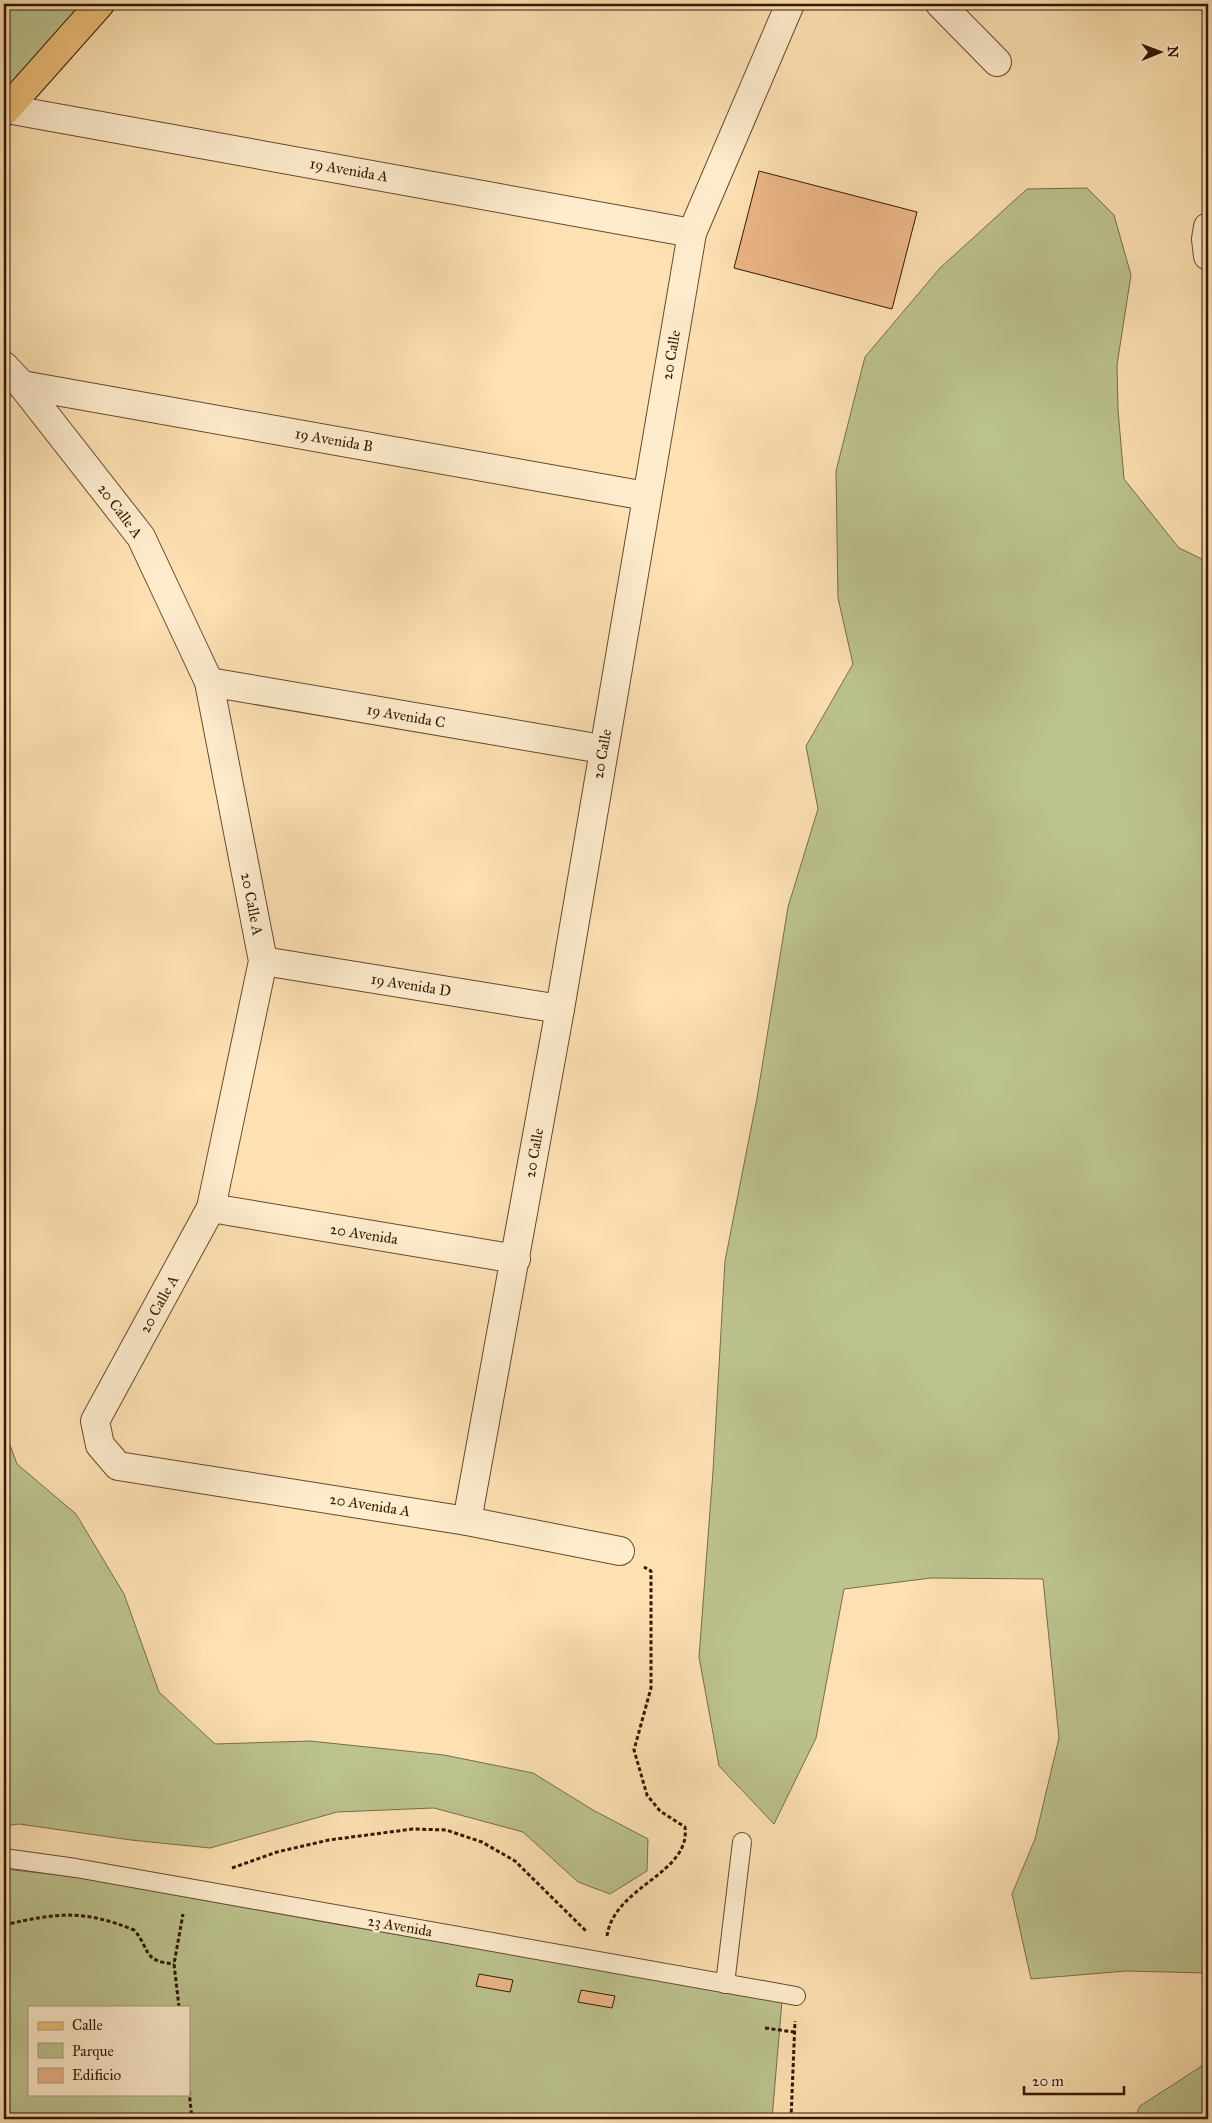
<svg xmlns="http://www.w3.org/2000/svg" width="1212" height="2123" viewBox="0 0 1212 2123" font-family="'IM FELL Great Primer',serif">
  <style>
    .green { fill: #bcc38f; stroke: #786d48; fill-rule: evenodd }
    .building { fill: #edb687; stroke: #331702 }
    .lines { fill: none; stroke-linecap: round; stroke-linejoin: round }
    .service-casing { stroke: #664a2e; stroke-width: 20 }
    .minor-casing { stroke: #664a2e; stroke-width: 30 }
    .primary-casing { stroke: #331702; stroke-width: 30 }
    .path { stroke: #331702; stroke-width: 3; stroke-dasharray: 4 2.5; stroke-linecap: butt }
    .service { stroke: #feeccd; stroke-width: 18 }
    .minor { stroke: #feeccd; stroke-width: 28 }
    .primary { stroke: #eec079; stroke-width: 28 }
    .labels { text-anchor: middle; stroke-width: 5; stroke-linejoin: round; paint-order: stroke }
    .street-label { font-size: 15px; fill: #331702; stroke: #feeccd }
  </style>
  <rect width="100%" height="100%" fill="#fde1b2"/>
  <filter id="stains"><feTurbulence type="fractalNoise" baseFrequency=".004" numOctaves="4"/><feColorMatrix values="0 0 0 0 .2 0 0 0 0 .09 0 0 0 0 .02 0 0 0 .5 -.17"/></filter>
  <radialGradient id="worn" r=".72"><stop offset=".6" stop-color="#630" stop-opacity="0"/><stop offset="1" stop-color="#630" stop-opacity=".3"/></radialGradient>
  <g class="green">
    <path d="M16 4H88L4 103V17Z"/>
    <path d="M1087 188 1114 215 1131 275 1117 365 1118 410 1124 479 1179 548 1208 562V1973L1126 1971 1031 1979 1012 1894 1035 1839 1059 1738 1043 1579 931 1578 844 1589 816 1738 774 1824 719 1766 699 1657 713 1471 725 1261 757 1098 788 907 818 809 806 746 853 664 838 598 836 471 865 357 940 268 1027 189Z"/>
    <path d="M4 1429 17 1464 76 1514 124 1594 159 1692 215 1744 310 1741 444 1755 533 1773 593 1810 648 1839 647 1871 610 1894 578 1882 523 1832 434 1808 337 1812 210 1848 131 1840 19 1824 4 1826Z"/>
    <path d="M4 1869 77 1877 330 1923 782 2001 772 2119H4ZM29 2007H189V2094H29Z"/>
    <path d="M1208 2062V2119H1134L1140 2106Z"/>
  </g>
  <g class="building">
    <path d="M759 171 917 212 892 309 734 268Z"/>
    <path d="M479 1974 513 1980 510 1992 476 1986Z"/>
    <path d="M581 1990 615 1996 612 2008 578 2002Z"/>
  </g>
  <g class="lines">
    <g class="service-casing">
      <g id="service">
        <path d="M4 1858 76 1868 796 1996"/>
        <path d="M725 1984 742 1842"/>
      </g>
    </g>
    <g class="minor-casing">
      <g id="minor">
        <path d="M940 4 997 62"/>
        <path d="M7 109 692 233"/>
        <path d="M1208 227 1206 239 1208 256"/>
        <path d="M4 366 22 385 141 537 209 682 263 961 211 1208 95 1421 100 1445 118 1466 467 1521 620 1551"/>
        <path d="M22 385 646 496"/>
        <path d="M209 682 602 749"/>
        <path d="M263 961 560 1009"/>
        <path d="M211 1208 516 1259"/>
        <path d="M467 1521 560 1009 692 233 790 4"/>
      </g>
    </g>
    <g class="primary-casing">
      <path id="primary" d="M4 112 100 4"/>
    </g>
    <g class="path">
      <path d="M232 1868 277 1852 329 1840 413 1829 446 1830 482 1842 515 1861 587 1932"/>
      <path d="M4 1925C57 1913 82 1909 134 1930 151 1949 141 1961 174 1964"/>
      <path d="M607 1936C614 1886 691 1874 685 1827L660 1811 647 1795 634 1750 651 1688V1571L644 1567"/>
      <path d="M179 2007 174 1964 183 1914"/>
      <path d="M765 2028 794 2032"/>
      <path d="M189 2091 192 2119"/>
      <path d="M791 2119 795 2021"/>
    </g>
    <use href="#service" class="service"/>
    <use href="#minor" class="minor"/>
    <use href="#primary" class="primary"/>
  </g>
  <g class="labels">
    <g class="street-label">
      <text transform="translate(349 170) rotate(10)" y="5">19 Avenida A</text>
      <text transform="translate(671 355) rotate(-80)" y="5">20 Calle</text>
      <text transform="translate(334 440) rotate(10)" y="5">19 Avenida B</text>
      <text transform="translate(120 511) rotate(53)" y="5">20 Calle A</text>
      <text transform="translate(406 716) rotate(10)" y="5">19 Avenida C</text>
      <text transform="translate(602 754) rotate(-80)" y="5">20 Calle</text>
      <text transform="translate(252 904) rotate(79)" y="5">20 Calle A</text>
      <text transform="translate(411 985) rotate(9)" y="5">19 Avenida D</text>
      <text transform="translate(534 1153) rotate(-80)" y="5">20 Calle</text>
      <text transform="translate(364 1234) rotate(9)" y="5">20 Avenida</text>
      <text transform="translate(159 1304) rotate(-61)" y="5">20 Calle A</text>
      <text transform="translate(370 1505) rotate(9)" y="5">20 Avenida A</text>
      <text transform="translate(400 1926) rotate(10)" y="5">23 Avenida</text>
    </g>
  </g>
  <rect width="1212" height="2123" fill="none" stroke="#fde1b2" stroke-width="20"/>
  <rect x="5" y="5" width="1202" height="2113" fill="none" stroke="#331702" stroke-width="2.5"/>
  <rect x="10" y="10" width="1192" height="2103" fill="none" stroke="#331702"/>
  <rect x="28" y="2006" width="162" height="90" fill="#feeccd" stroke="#ad977c"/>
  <rect x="38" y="2022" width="25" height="8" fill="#eec079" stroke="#ad977c"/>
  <text x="72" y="2030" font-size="15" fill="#331702">Calle</text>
  <rect x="38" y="2043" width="25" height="15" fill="#bcc38f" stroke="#ad977c"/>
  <text x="72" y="2056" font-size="15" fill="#331702">Parque</text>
  <rect x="38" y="2068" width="25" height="15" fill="#edb687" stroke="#ad977c"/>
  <text x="72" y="2080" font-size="15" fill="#331702">Edificio</text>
  <g transform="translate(1160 52) rotate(89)" stroke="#feeccd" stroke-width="4" paint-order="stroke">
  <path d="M0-4L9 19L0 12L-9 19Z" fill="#331702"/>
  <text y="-8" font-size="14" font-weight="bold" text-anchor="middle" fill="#331702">N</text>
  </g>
  <path d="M1024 2086v8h100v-8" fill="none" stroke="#331702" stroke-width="2.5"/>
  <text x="1032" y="2086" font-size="15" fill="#331702" stroke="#feeccd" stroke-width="4" paint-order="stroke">20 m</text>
  <rect width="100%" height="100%" filter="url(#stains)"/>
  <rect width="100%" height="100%" fill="url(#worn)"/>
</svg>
